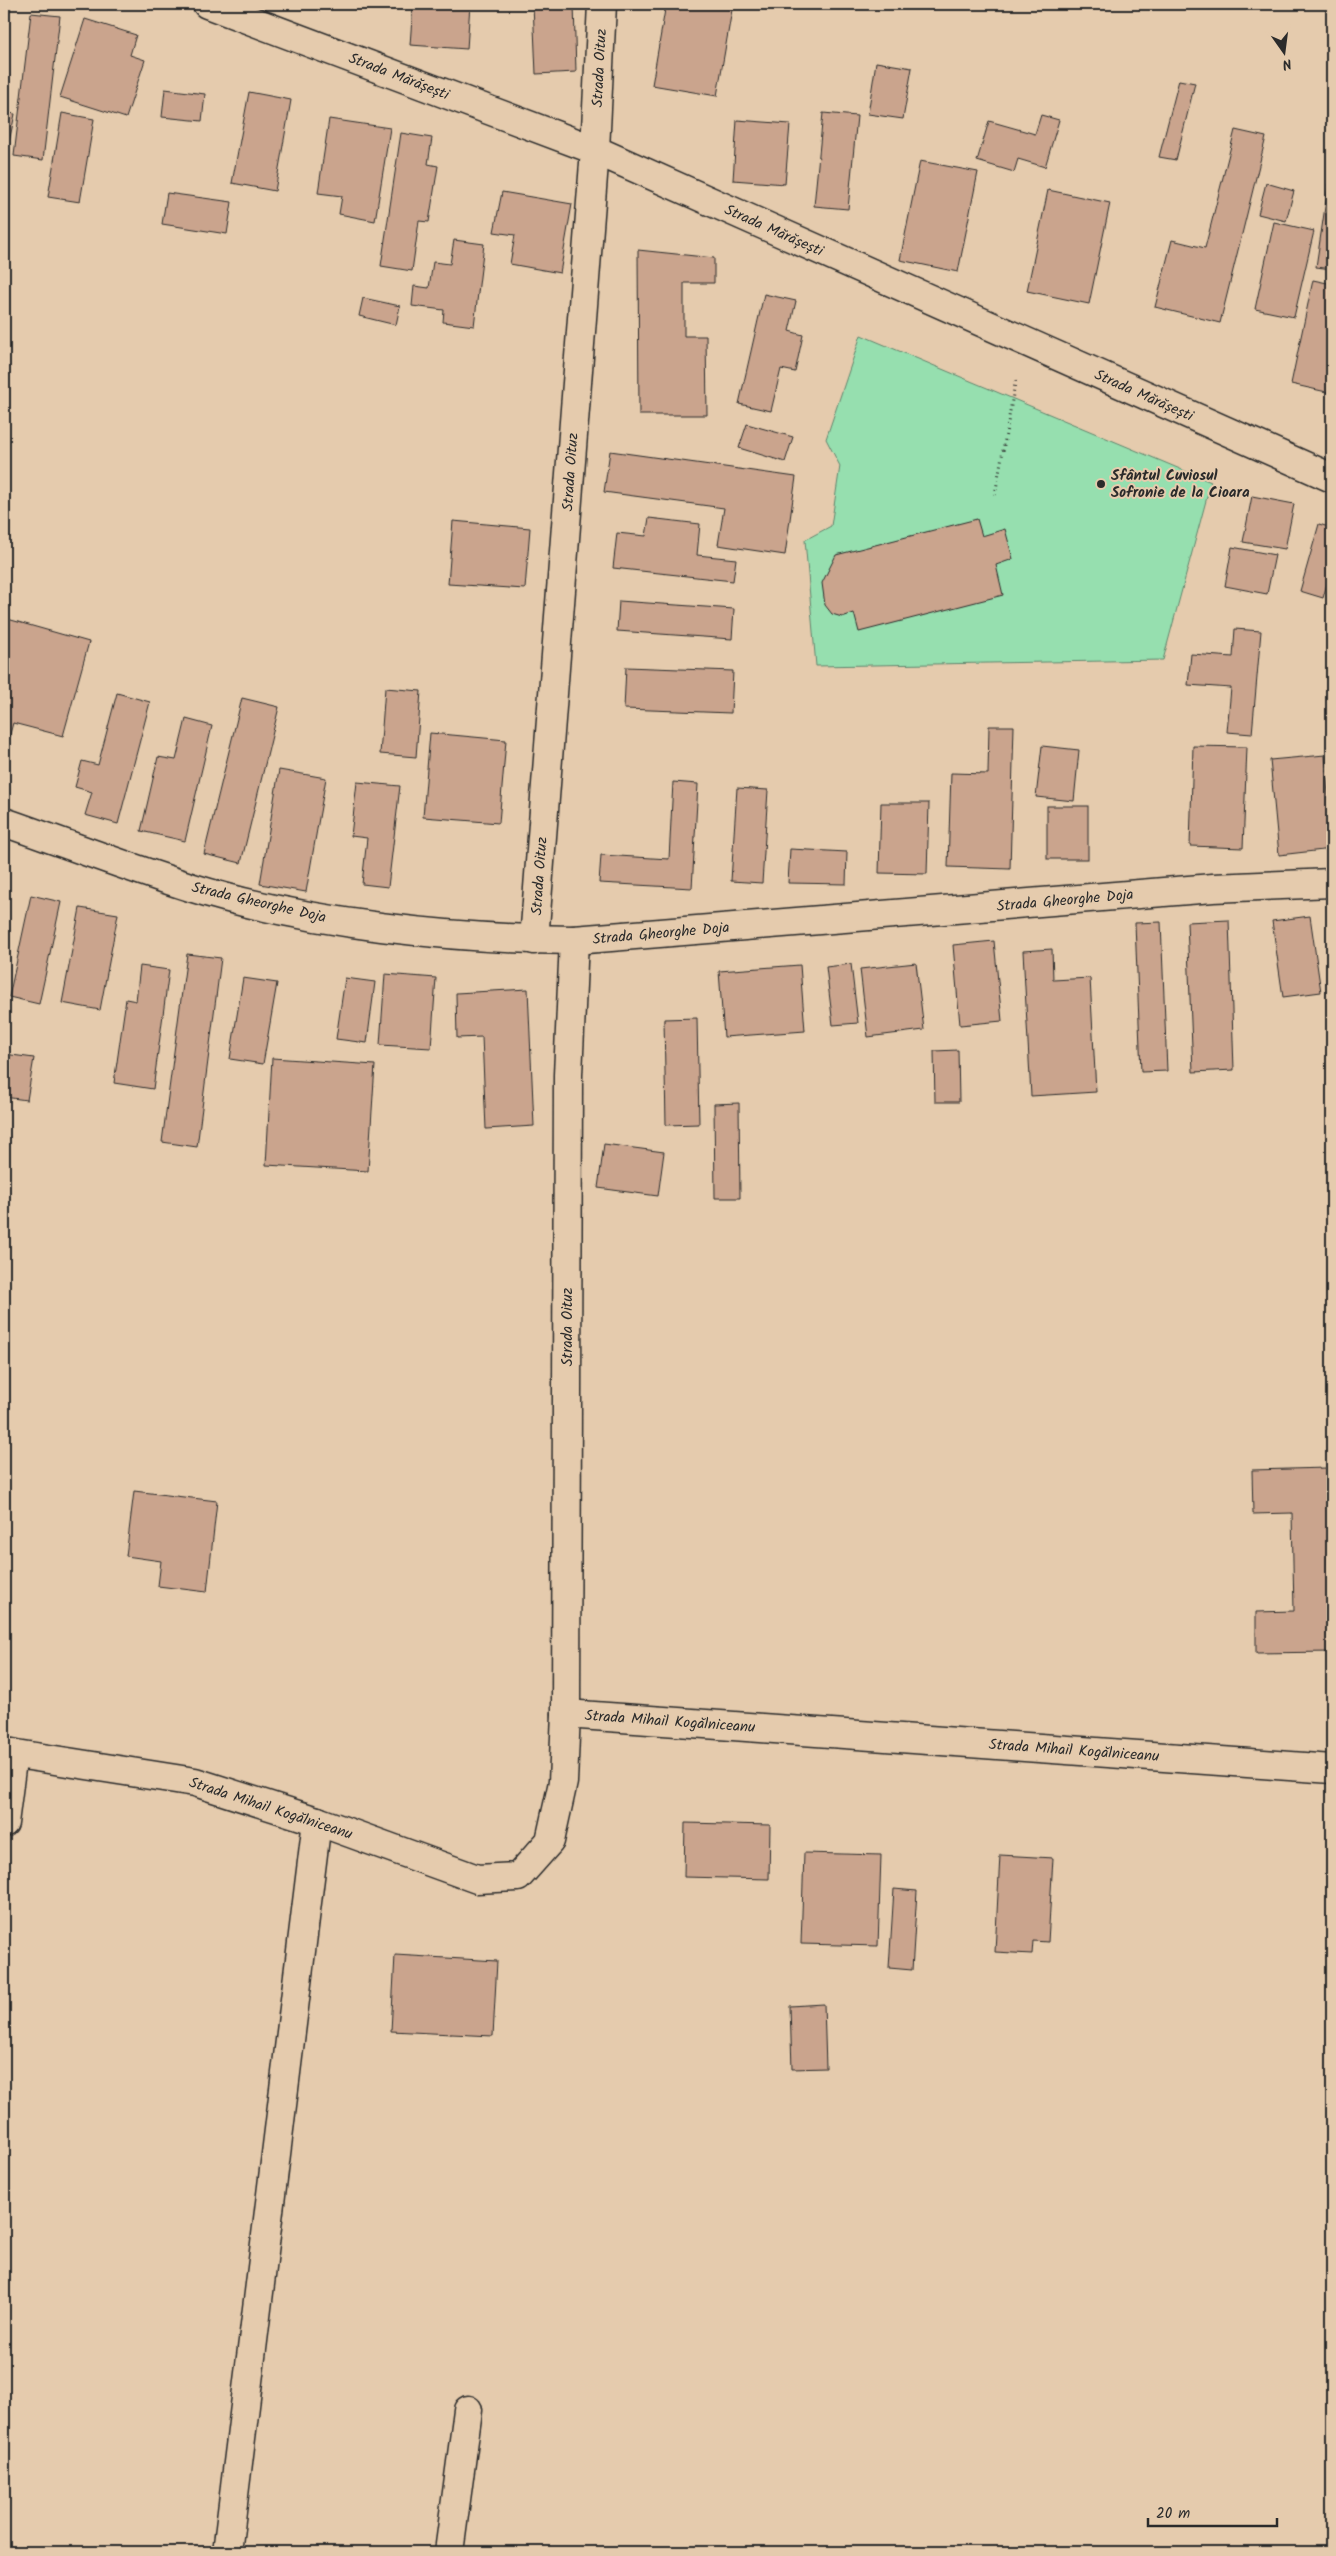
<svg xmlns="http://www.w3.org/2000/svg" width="1336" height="2556" viewBox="0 0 1336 2556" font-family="Kalam,sans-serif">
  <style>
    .green { fill: #96dfaf; stroke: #60856d }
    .building { fill: #caa48d; stroke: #2b2b2b }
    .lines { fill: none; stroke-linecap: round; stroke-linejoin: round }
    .minor-casing { stroke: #2b2b2b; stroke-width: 31 }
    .path { stroke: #2b2b2b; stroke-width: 3; stroke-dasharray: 1 4; stroke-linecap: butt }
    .minor { stroke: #e5cbad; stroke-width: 28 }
    .poi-dot { fill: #2b2b2b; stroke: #e5cbad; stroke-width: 2 }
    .labels { text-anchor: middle; stroke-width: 4; stroke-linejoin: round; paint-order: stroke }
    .street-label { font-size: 15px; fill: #2b2b2b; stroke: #e5cbad }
    .poi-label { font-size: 15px; font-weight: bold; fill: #2b2b2b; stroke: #e5cbad; text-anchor: start }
  </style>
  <rect width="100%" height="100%" fill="#e5cbad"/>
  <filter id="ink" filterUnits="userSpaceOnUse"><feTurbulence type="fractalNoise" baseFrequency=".02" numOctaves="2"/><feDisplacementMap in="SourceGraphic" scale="10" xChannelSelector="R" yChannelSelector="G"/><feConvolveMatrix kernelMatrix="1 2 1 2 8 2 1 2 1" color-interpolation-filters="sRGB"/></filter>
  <g filter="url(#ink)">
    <path class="green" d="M861 335 1211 482 1163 660 816 666 805 540 831 526 840 466 826 439Z"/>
    <g class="building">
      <path d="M4 4H11L4 47Z"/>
      <path d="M413 4H470L467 49 410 45Z"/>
      <path d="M533 4H574L576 72 536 74Z"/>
      <path d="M666 4H733L717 96 652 85Z"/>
      <path d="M31 13 60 16 43 160 14 156Z"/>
      <path d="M85 19 136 35 130 55 145 60 126 118 60 97Z"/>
      <path d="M876 62 912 68 903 119 868 114Z"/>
      <path d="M1179 80 1195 83 1176 160 1159 157Z"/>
      <path d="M165 89 205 94 202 121 162 117Z"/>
      <path d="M249 92 291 100 275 191 232 183Z"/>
      <path d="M4 112 15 114 4 165Z"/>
      <path d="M62 113 94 119 80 202 48 197Z"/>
      <path d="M823 113 857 116 848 209 814 206Z"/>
      <path d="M1041 115 1059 120 1045 167 1018 159 1014 172 977 161 989 121 1035 134Z"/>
      <path d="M329 119 390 128 375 221 339 214 342 196 318 193Z"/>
      <path d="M737 120 790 124 785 184 733 180Z"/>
      <path d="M1235 130 1266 137 1220 323 1155 307 1172 240 1205 248Z"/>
      <path d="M401 133 432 138 428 164 438 166 429 222 419 221 412 271 381 266Z"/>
      <path d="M1332 160V269L1316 267Z"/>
      <path d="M920 161 978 172 958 272 900 260Z"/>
      <path d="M1266 183 1294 191 1286 221 1258 214Z"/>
      <path d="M1048 190 1110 203 1089 304 1027 291Z"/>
      <path d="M502 192 572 204 560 273 510 264 515 235 494 232Z"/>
      <path d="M167 193 232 202 227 234 162 224Z"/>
      <path d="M1274 222 1314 231 1294 317 1255 309Z"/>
      <path d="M454 240 484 244 474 326 443 322 444 310 412 306 414 286 429 288 433 262 450 264Z"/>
      <path d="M638 250 714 258V283H684V336H706L707 415H639Z"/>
      <path d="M1313 280 1332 284 1331 393 1291 384Z"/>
      <path d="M764 294 796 301 789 331 803 335 795 372 781 369 771 411 739 404Z"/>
      <path d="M363 298 400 306 396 325 359 316Z"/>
      <path d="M747 424 793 437 785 462 739 448Z"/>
      <path d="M610 451 796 477 785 555 718 545 724 508 604 492Z"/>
      <path d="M1252 496 1294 504 1285 549 1243 542Z"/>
      <path d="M649 518 700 524 697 555 736 559 733 581 613 568 617 533 646 536Z"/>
      <path d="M977 519 982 536 1005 529 1013 559 996 565 1003 595 859 632 854 613 842 617 832 614 825 605 822 583 836 555Z"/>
      <path d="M453 521 530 528 525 589 448 584Z"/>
      <path d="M1319 524 1332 528V566L1323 598 1300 591Z"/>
      <path d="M1232 547 1275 555 1267 594 1225 586Z"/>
      <path d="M619 601 734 609 732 639 617 631Z"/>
      <path d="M4 618 89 642 63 736 13 723 6 748 4 747Z"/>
      <path d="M1235 629 1261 631 1252 734 1227 732 1231 688 1188 685 1191 654 1233 657Z"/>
      <path d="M626 667 733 671 731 713 624 709Z"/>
      <path d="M385 688 421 691 416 757 380 754Z"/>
      <path d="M117 693 150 702 118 824 85 815 92 792 75 787 82 761 98 765Z"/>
      <path d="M242 698 279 707 241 863 204 854Z"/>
      <path d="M186 719 212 726 185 841 141 831 158 757 176 760Z"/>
      <path d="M989 726H1014L1010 869 948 867 951 773 988 774Z"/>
      <path d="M430 733 506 740 499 823 423 817Z"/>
      <path d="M1042 746 1079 750 1074 801 1036 797Z"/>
      <path d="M1193 746 1247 747 1243 848 1190 846Z"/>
      <path d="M1325 755 1332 849 1279 855 1270 760Z"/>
      <path d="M279 770 326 778 306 892 260 884Z"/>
      <path d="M357 782 400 786 388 887 362 884 367 838 351 836Z"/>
      <path d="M673 782 698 784 692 888 599 883 601 855 669 859Z"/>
      <path d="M737 788 768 790 762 883 731 881Z"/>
      <path d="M881 803H929L927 874 879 873Z"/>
      <rect x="1047" y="806" width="41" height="53"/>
      <path d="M790 849 847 852 846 884 788 883Z"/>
      <path d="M31 895 61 902 39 1004 9 997Z"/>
      <path d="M80 908 118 914 100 1010 62 1003Z"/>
      <path d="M1310 916 1321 992 1283 997 1272 921Z"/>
      <path d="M1229 920 1234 1070 1193 1072 1187 922Z"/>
      <path d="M1161 922 1167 1071 1141 1072 1135 923Z"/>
      <path d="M994 941 1002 1021 960 1025 953 945Z"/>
      <path d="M1052 949 1053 980 1090 978 1096 1092 1031 1096 1023 951Z"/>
      <path d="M187 954 221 958 197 1147 162 1142Z"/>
      <path d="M916 963 924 1030 868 1037 860 969Z"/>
      <path d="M851 964 858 1023 833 1025 826 967Z"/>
      <path d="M800 965 805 1031 724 1037 719 971Z"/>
      <path d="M140 966 169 970 153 1089 114 1083 126 999 136 1001Z"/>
      <path d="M385 974 436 978 431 1048 380 1045Z"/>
      <path d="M243 978 277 983 263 1064 230 1059Z"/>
      <path d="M345 978 375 982 367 1043 336 1039Z"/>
      <path d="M528 989 534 1126 486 1129 482 1037 457 1038 456 993Z"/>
      <path d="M697 1018 699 1124 666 1125 664 1019Z"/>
      <path d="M958 1050 959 1102H935L934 1051Z"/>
      <path d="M4 1054 34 1058 27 1100 4 1097Z"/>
      <path d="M272 1058 375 1065 368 1171 266 1165Z"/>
      <path d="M739 1103 740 1198H715L714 1104Z"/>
      <path d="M604 1144 664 1152 658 1196 598 1188Z"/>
      <path d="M1327 1468 1328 1565H1332V1652L1256 1653V1612L1294 1611 1292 1513 1253 1514 1252 1470Z"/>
      <path d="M134 1491 217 1501 207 1592 158 1586 161 1561 126 1556Z"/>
      <path d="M685 1823 770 1825 769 1879 684 1877Z"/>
      <path d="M804 1853 881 1855 878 1946 801 1944Z"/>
      <path d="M1000 1855 1053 1858 1048 1942 1033 1941 1032 1954 995 1952Z"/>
      <path d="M894 1889 917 1891 912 1970 889 1968Z"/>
      <path d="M395 1955 497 1961 493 2036 391 2031Z"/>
      <path d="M824 2004 826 2068 792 2069 790 2006Z"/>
    </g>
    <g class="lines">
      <g class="minor-casing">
        <g id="minor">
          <path d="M207 4 595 150 1332 478"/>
          <path d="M4 822C67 844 129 868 193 888 308 924 454 939 574 940L1213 888 1332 883"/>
          <path d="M534 940 595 150 602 4"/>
          <path d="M566 1714 1332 1769"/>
          <path d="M4 1752 195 1782 317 1821 477 1879 518 1877 550 1841 563 1782 566 1714 568 1075 574 940"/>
          <path d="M4 1823 13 1753"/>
          <path d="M227 2552 317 1821"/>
          <path d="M449 2552 468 2410"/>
        </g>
      </g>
      <path class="path" d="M995 495 1016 378"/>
      <use href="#minor" class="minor"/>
    </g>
  </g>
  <circle class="poi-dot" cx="1101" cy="484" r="5"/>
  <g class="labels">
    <g class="street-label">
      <text transform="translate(599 68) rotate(-87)" y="5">Strada Oituz</text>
      <text transform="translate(399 76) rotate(21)" y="5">Strada Mărășești</text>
      <text transform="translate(774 230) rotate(24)" y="5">Strada Mărășești</text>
      <text transform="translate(1144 395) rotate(24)" y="5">Strada Mărășești</text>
      <text transform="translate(570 472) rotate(-86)" y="5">Strada Oituz</text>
      <text transform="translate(539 876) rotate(-86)" y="5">Strada Oituz</text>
      <text transform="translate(1065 900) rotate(-5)" y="5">Strada Gheorghe Doja</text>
      <text transform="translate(259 902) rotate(13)" y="5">Strada Gheorghe Doja</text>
      <text transform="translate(661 933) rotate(-5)" y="5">Strada Gheorghe Doja</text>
      <text transform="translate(567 1327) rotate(-90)" y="5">Strada Oituz</text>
      <text transform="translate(670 1721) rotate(4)" y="5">Strada Mihail Kogălniceanu</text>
      <text transform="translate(1074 1750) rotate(4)" y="5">Strada Mihail Kogălniceanu</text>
      <text transform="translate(271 1808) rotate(18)" y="5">Strada Mihail Kogălniceanu</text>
    </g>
    <g class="poi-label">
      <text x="1111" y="480">Sfântul Cuviosul<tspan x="1111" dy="17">Sofronie de la Cioara</tspan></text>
    </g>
  </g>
  <rect width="1336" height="2556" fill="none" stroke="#e5cbad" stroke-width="20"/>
  <rect x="10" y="10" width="1316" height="2536" fill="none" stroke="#2b2b2b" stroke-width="2" filter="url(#ink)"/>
  <g transform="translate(1284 52) rotate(166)" stroke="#e5cbad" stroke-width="4" paint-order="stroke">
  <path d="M0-4L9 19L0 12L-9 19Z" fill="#2b2b2b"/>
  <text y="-8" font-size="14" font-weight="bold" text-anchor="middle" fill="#2b2b2b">N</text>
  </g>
  <path d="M1148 2518v8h129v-8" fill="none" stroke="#2b2b2b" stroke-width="2.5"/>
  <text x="1156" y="2518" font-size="15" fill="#2b2b2b" stroke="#e5cbad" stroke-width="4" paint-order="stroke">20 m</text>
</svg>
